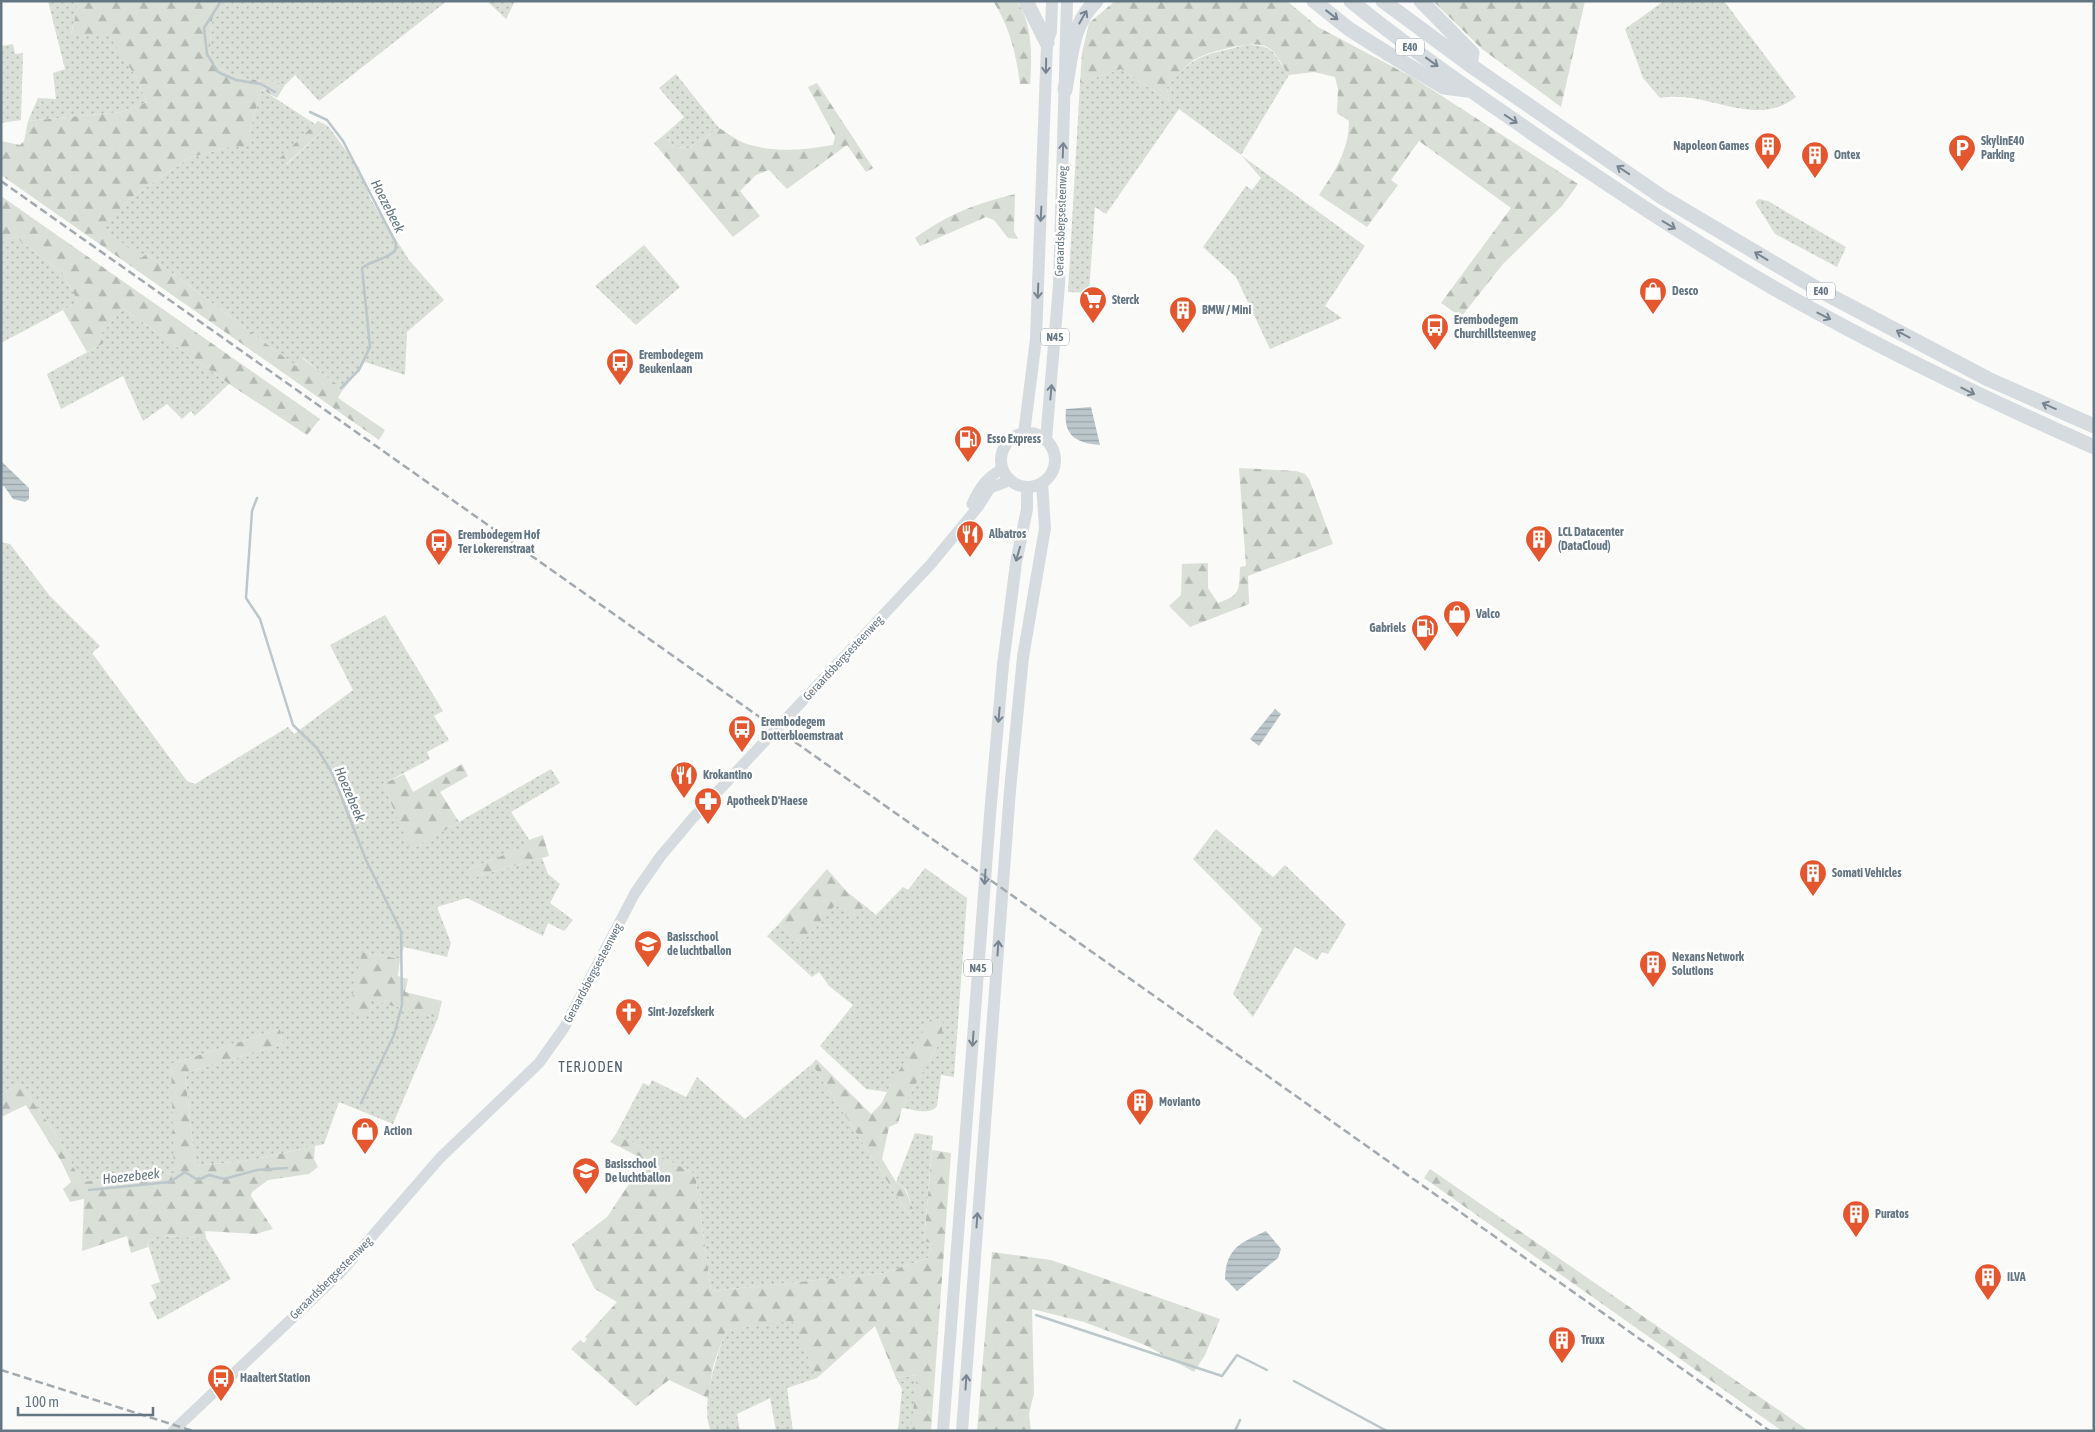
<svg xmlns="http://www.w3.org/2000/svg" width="2095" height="1432" viewBox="0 0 2095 1432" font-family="'Asap Condensed',sans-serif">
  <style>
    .green { fill: url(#green-dots) }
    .forest { fill: url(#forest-firs) }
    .water { fill: url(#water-rules) }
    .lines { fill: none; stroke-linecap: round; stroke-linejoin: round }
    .stream { stroke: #bbc7cb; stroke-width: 2.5 }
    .secondary { stroke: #d6dbdf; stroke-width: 11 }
    .trunk { stroke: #d6dbdf; stroke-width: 12 }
    .motorway { stroke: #d6dbdf; stroke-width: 15 }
    .rail { stroke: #a2aab0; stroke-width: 2.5; stroke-dasharray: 8 4; stroke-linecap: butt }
    .oneway { stroke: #768591 }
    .labels { text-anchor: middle; stroke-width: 5; stroke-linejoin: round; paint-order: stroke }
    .shield { fill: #fff; stroke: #939fa8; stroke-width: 1 }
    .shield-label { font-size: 11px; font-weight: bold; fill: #657683 }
    .poi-label { font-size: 12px; font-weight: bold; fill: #657683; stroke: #fff; text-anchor: start }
    .street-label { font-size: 12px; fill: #657683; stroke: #fff }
    .water-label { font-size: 14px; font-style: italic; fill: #60757c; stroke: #fff }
    .quarter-label { font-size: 15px; letter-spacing: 1px; fill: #57646e; stroke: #fff }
  </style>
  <defs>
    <pattern id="green-dots" width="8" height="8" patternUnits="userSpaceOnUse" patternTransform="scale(1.25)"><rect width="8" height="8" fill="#dadfd7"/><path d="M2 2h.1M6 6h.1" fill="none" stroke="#b4b9b4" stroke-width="1.8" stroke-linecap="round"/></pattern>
    <pattern id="forest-firs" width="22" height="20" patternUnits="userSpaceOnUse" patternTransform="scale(1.25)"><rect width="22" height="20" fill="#dadfd7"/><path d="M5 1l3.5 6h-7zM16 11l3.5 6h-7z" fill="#b4b9b4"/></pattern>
    <pattern id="water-rules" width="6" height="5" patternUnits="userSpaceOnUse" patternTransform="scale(1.25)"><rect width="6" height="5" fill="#bbc7cb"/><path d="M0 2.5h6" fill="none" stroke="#9ca6aa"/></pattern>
  </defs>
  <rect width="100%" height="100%" fill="#fafaf8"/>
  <g class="green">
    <path d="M48 1H79L71 34 108 33 136 77 147 102 121 112 28 121 38 98 56 99 53 73 65 69Z"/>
    <path d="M224 1H447L319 101 295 75 285 85C257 77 230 84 209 58L213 12Z"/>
    <path d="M487 1H515L506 19Z"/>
    <path d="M1664 1H1724L1796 97C1754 130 1708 89 1660 98L1643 78 1625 29Z"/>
    <path d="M13 44 15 54 23 53 21 120 1 123V46Z"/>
    <path d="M1246 45C1277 45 1272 54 1289 75L1241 155 1365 246 1325 306 1342 318 1270 349 1236 277 1203 247 1246 186 1252 190 1261 178 1241 155 1179 109 1106 214 1095 207 1089 293 1068 292 1080 83 1121 69 1169 101 1167 87C1194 53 1207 55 1246 45Z"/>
    <path d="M676 74 719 128 689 148 674 147 664 135 684 117 659 88Z"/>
    <path d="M261 89 315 124 281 158 287 164 328 126 359 168 371 200 409 260 444 300 407 332 405 375 365 362 343 390 303 358 296 366 147 254 141 259 102 227 128 200 189 158 229 147H246Z"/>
    <path d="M1759 199 1768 201 1846 247 1837 267 1775 234 1755 202Z"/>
    <path d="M15 237 63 273 78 302 1 343V240Z"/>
    <path d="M644 245 680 287 636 325 595 286Z"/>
    <path d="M123 308 229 384 195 416 191 411 182 419 167 404 143 421 123 376 61 409 47 374 104 343 100 335Z"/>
    <path d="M1 542 10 544 50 596 100 646 92 653 187 781 195 784 288 727 294 734 353 690 330 645 385 615 443 711 434 716 449 740 427 752 430 759 383 784 412 849 551 769 560 783 511 812 532 844 467 870 471 878 542 858 548 874 560 884 550 903 573 920 564 931 548 923 543 936 467 898 437 907 451 943 447 957 404 947 400 959 362 952 370 999 438 1018 393 1124 339 1102 324 1144 251 1160 195 1166 185 1073 283 1044 280 1029 171 1064 175 1173 81 1182 58 1137 20 1084 1 1094Z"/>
    <path d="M1216 829 1273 877 1285 865 1346 924 1328 954 1322 952 1317 960 1295 947 1253 1017 1233 994 1262 929 1193 859Z"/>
    <path d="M925 868 967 898 954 1077 941 1075 937 1106C930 1116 913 1109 902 1108L941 1040 892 1082 887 1092 866 1089 820 1046 853 1005 829 986 819 972 812 977 767 936 778 925 801 943 838 901 856 916 865 906 876 915 903 887 908 890Z"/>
    <path d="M812 1064 909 1215 913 1209 906 1189 896 1182 915 1133 933 1136 924 1240 932 1242 928 1258 884 1273 711 1291 695 1174 616 1134 643 1083 649 1086 652 1080 686 1097 697 1077 745 1119Z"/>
    <path d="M158 1236 206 1238 231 1279 158 1320 149 1303 157 1298 151 1285 160 1282 147 1242Z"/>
    <path d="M792 1320 817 1378 787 1388 793 1431H776L770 1398 737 1414 740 1431H711C699 1408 718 1353 726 1330Z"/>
    <path d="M917 1375 912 1431H898L902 1389 896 1378Z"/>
  </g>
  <g class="forest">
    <path d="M79 1H224L213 13 209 58C230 84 257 77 285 85L277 98 261 89 246 147H229L189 158 128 200 103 227 141 258 147 254 296 366 302 358 343 389 338 398 385 430 379 440 1 175V141L20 145 24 141 28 121 121 112 147 102 136 77 108 34 71 35Z"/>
    <path d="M993 1H1017C1033 25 1032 57 1030 84H1020C1016 54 1010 27 993 1Z"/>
    <path d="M1115 1H1287L1318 27 1414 78 1578 184 1562 206 1503 264 1461 317 1441 303 1511 208 1419 141 1391 180 1398 185 1367 227 1319 195C1335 171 1349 150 1349 121L1337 113 1338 89 1335 77 1314 72 1289 75C1281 65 1277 51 1265 46 1252 40 1206 52 1194 60 1184 67 1175 77 1167 87L1169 101 1121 69 1080 83 1082 53 1089 23Z"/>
    <path d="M1433 1H1585L1561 107 1482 49Z"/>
    <path d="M817 83 873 168 866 172 847 145 787 189 769 170 756 175 740 191 760 216 733 237 654 143 664 135 674 147 689 148 719 128C728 133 737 141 747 144 775 153 804 150 833 145L835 137 808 87Z"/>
    <path d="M318 121 328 126 286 164 280 158Z"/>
    <path d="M1015 194 1014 231 1018 239 1008 238 994 220 986 217 920 246 915 238C948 214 975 204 1015 194Z"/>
    <path d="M1 196 320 419 307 435 229 384 123 308 100 335 104 343 87 352 63 310 78 302 63 273 15 237 1 240Z"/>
    <path d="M1239 468 1296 471 1305 474 1309 479 1333 544 1248 576 1249 604 1190 627 1169 606 1181 595 1182 564 1208 563V588L1218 603C1241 595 1239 590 1240 567L1246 566Z"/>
    <path d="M462 764 468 776 440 792 459 822 411 850 383 784 404 774 413 792Z"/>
    <path d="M543 835 549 856 471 878 467 870 531 844 529 840Z"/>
    <path d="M827 869 847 892 865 906 856 917 838 902 801 943 778 925Z"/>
    <path d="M362 952 400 959 398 976 408 979 405 992 442 1001 438 1018 371 1000 367 1016 349 1012Z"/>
    <path d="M932 1017 943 1022 941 1040 902 1108 898 1123 889 1127 882 1159 896 1182 905 1189 913 1209 909 1215 812 1064 816 1059 871 1114 881 1104 892 1082Z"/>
    <path d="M280 1029 283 1044 185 1073 195 1166 251 1160 315 1146 314 1159 318 1167 309 1174 268 1180 252 1192 251 1196 273 1229 256 1234 205 1231 206 1238 158 1236 147 1242 148 1247 131 1253 127 1236 82 1251 84 1199 70 1202 63 1189 71 1182 61 1161 26 1105 1 1117V1094L20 1084 58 1137 81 1182 174 1173 171 1064Z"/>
    <path d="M616 1134 695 1174 711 1291 884 1273 928 1258 932 1243 924 1241 932 1150 951 1153 931 1431H911L917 1375 896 1378 875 1326 817 1378 792 1321 726 1330 713 1366 708 1398 669 1380 636 1406 571 1349 580 1340 584 1343 587 1339 585 1337 617 1302 595 1289 572 1244 607 1217 645 1160 610 1142Z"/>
    <path d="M1430 1169 1809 1431H1782L1424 1178Z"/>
    <path d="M992 1252 1051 1260 1220 1319 1205 1355 1194 1372 1145 1345 1084 1322 1032 1309 1034 1393 1029 1414 1031 1431H977Z"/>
  </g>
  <g class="water">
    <path d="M1091 407 1100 445C1075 443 1063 435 1066 409Z"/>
    <path d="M1 461 29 488V499L25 502 13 499 4 486 1 487Z"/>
    <path d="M1275 709 1281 714 1259 746 1250 739Z"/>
    <path d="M1266 1231 1281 1249 1278 1258 1237 1291 1225 1279C1226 1248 1240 1243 1266 1231Z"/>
  </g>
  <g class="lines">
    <g class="stream">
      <path d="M221 1 204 28 207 54 218 72 236 80 261 84 275 92"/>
      <path d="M310 112 327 120 343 141 396 243 395 251C385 260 372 260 362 268L370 347 359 370 341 388"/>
      <path d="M257 498 252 511 246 598 260 619 293 725 317 748 332 773 366 860 401 931 402 1005 394 1035 361 1103"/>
      <path d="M89 1190 170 1182 185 1172 198 1180 209 1175 224 1179 257 1170 287 1168"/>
      <path d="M1036 1315 1222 1376 1237 1355 1267 1370"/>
      <path d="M1294 1381 1387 1431"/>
      <path d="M1235 1431 1240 1420"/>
    </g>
    <g class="secondary">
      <path d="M972 504C979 488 986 478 1002 469"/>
      <path d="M173 1431 341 1272 440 1158 539 1063 564 1028 635 893 660 857 692 819 931 564 978 507 990 488 1011 480"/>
    </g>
    <g class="trunk">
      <circle cx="1028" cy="460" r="27"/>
      <path d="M1024 434 1036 339 1047 43 1051 31 1052 1"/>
      <path d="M1046 440 1059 285 1067 1"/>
      <path d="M943 1431 990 815 1003 665 1016 563 1027 509V487"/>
      <path d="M962 1431 1010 790 1023 657 1045 528 1042 483"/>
    </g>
    <g class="motorway">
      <path d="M1026 1 1047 43"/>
      <path d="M1314 1 1349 29 1387 53 1444 87 1467 90"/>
      <path d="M1351 1C1411 50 1475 93 1538 137 1628 198 1719 259 1815 311 1906 361 1999 405 2094 447"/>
      <path d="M1383 1 1470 65 1662 197 1821 291 1988 379 2094 426"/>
      <path d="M1421 1 1472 53 1470 65"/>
      <path d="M1065 90C1071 58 1071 25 1096 1"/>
    </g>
    <g class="rail">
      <path d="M1 181 1770 1431"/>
      <path d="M1 1370 193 1431"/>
    </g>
  </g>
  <defs><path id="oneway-shaft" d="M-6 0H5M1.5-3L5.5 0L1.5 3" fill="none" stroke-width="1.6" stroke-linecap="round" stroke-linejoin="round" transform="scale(1.25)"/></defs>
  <g class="oneway">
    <use href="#oneway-shaft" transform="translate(1332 15) rotate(38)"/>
    <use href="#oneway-shaft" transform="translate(1083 17) rotate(-60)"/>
    <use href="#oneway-shaft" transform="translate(1432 62) rotate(36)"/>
    <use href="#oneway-shaft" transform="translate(1046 66) rotate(91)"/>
    <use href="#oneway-shaft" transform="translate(1511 119) rotate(34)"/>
    <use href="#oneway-shaft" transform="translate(1063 150) rotate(-88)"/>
    <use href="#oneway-shaft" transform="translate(1623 170) rotate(-146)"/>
    <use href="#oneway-shaft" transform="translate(1041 214) rotate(93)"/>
    <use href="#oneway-shaft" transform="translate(1669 225) rotate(31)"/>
    <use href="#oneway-shaft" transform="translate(1761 256) rotate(-149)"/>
    <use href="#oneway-shaft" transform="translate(1038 291) rotate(92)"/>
    <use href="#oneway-shaft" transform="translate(1824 316) rotate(27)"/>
    <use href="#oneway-shaft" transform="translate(1903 334) rotate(-152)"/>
    <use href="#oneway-shaft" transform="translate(1968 391) rotate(27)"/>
    <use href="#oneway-shaft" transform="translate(1051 392) rotate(-85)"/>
    <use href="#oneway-shaft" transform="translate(2049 406) rotate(-156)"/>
    <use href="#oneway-shaft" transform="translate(1018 554) rotate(106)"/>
    <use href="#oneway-shaft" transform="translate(999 715) rotate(95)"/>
    <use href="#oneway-shaft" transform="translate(985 877) rotate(94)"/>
    <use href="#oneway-shaft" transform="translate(998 948) rotate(-86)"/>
    <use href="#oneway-shaft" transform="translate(973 1039) rotate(94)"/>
    <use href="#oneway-shaft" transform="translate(977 1220) rotate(-86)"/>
    <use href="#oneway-shaft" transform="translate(966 1382) rotate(-86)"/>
  </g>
  <defs>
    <g id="building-pin" transform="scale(1.4375)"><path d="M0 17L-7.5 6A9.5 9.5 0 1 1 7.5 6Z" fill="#e4572e" stroke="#fff"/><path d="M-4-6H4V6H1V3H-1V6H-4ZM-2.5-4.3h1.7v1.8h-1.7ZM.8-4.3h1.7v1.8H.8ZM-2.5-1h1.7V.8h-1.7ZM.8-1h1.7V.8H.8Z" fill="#fff"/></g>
    <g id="parking-pin" transform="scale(1.4375)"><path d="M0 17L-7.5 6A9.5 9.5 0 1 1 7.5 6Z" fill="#e4572e" stroke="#fff"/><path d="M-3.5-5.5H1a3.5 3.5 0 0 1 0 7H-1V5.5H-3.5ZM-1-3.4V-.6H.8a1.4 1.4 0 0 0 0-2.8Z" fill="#fff"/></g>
    <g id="shop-pin" transform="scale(1.4375)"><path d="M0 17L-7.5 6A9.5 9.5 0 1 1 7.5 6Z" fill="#e4572e" stroke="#fff"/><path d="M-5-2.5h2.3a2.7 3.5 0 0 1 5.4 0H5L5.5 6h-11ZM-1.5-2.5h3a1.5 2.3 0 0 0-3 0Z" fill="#fff"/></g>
    <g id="supermarket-pin" transform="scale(1.4375)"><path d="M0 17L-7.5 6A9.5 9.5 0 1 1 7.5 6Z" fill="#e4572e" stroke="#fff"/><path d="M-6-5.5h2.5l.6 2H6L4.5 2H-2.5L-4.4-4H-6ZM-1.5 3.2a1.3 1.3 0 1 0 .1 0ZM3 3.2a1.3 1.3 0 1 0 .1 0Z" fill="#fff"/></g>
    <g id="bus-pin" transform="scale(1.4375)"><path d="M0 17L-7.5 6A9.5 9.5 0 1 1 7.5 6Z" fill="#e4572e" stroke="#fff"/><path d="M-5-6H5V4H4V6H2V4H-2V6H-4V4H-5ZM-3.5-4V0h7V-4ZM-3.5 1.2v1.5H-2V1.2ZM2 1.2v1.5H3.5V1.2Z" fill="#fff"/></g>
    <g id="fuel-pin" transform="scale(1.4375)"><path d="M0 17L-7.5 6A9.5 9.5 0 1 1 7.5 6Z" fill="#e4572e" stroke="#fff"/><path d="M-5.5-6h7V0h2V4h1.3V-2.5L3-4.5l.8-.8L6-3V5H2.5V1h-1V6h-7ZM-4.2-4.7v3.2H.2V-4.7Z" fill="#fff"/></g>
    <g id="restaurant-pin" transform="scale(1.4375)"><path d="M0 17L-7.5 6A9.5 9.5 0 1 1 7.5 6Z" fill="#e4572e" stroke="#fff"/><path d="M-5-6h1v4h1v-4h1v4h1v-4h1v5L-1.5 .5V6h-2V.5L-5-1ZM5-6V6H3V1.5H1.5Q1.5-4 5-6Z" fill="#fff"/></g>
    <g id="pharmacy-pin" transform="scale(1.4375)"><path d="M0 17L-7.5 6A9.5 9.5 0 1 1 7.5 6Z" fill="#e4572e" stroke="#fff"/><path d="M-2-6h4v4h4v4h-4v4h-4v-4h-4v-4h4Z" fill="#fff"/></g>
    <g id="school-pin" transform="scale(1.4375)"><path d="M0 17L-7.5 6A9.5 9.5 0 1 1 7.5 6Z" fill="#e4572e" stroke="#fff"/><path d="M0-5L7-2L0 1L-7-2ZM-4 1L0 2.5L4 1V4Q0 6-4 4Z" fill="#fff"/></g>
    <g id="church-pin" transform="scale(1.4375)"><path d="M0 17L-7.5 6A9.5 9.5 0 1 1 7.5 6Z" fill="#e4572e" stroke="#fff"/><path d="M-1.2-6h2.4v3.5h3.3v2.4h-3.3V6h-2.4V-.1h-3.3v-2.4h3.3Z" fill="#fff"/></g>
  </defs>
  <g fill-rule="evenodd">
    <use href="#building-pin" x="1768" y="146"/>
    <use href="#parking-pin" x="1962" y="148"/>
    <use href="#building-pin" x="1815" y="155"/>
    <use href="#shop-pin" x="1653" y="291"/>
    <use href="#supermarket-pin" x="1093" y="300"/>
    <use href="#building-pin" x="1183" y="310"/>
    <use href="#bus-pin" x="1435" y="327"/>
    <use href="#bus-pin" x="620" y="362"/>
    <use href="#fuel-pin" x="968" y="439"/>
    <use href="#restaurant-pin" x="970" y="534"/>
    <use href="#building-pin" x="1539" y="539"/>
    <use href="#bus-pin" x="439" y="542"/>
    <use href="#shop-pin" x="1457" y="614"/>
    <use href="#fuel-pin" x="1425" y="628"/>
    <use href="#bus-pin" x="742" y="729"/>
    <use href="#restaurant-pin" x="684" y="775"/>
    <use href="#pharmacy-pin" x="708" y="801"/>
    <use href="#building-pin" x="1813" y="873"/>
    <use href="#school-pin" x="648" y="944"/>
    <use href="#building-pin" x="1653" y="964"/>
    <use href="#church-pin" x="629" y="1012"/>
    <use href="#building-pin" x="1140" y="1102"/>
    <use href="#shop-pin" x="365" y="1131"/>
    <use href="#school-pin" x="586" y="1171"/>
    <use href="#building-pin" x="1856" y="1214"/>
    <use href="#building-pin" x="1988" y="1277"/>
    <use href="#building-pin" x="1562" y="1340"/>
    <use href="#bus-pin" x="221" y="1378"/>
  </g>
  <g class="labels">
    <g class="shield">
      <rect x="1396" y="38.5" width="28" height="17" rx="4"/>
      <rect x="1807" y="282.5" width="28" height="17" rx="4"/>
      <rect x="1041" y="328.5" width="28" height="17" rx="4"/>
      <rect x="964" y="959.5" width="28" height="17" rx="4"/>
    </g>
    <g class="shield-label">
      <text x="1410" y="51">E40</text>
      <text x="1821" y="295">E40</text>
      <text x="1055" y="341">N45</text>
      <text x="978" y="972">N45</text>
    </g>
    <g class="poi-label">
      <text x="1981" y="145">SkylinE40<tspan x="1981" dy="14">Parking</tspan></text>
      <text x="1749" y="150" text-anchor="end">Napoleon Games</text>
      <text x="1834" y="159">Ontex</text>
      <text x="1672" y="295">Desco</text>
      <text x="1112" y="304">Sterck</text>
      <text x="1202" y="314">BMW / Mini</text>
      <text x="1454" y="324">Erembodegem<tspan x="1454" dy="14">Churchillsteenweg</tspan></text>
      <text x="639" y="359">Erembodegem<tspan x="639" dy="14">Beukenlaan</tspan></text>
      <text x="987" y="443">Esso Express</text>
      <text x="1558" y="536">LCL Datacenter<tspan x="1558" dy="14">(DataCloud)</tspan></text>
      <text x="989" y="538">Albatros</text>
      <text x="458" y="539">Erembodegem Hof<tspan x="458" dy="14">Ter Lokerenstraat</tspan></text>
      <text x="1476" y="618">Valco</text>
      <text x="1406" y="632" text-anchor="end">Gabriels</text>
      <text x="761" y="726">Erembodegem<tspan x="761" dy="14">Dotterbloemstraat</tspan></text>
      <text x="703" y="779">Krokantino</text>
      <text x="727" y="805">Apotheek D'Haese</text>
      <text x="1832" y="877">Somati Vehicles</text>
      <text x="667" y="941">Basisschool<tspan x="667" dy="14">de luchtballon</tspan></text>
      <text x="1672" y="961">Nexans Network<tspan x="1672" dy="14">Solutions</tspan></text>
      <text x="648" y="1016">Sint-Jozefskerk</text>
      <text x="1159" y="1106">Movianto</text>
      <text x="384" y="1135">Action</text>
      <text x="605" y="1168">Basisschool<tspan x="605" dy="14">De luchtballon</tspan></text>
      <text x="1875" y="1218">Puratos</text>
      <text x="2007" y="1281">ILVA</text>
      <text x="1581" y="1344">Truxx</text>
      <text x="240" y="1382">Haaltert Station</text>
    </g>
    <g class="street-label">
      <text transform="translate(1061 221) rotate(-88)" y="4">Geraardsbergsesteenweg</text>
      <text transform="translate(843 658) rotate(-47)" y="4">Geraardsbergsesteenweg</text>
      <text transform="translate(593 973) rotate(-62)" y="4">Geraardsbergsesteenweg</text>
      <text transform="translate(331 1278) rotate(-45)" y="4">Geraardsbergsesteenweg</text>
    </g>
    <g class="water-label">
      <text transform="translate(388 206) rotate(63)" y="5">Hoezebeek</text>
      <text transform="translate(350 794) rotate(67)" y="5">Hoezebeek</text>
      <text transform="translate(131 1176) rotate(-6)" y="5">Hoezebeek</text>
    </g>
    <g class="quarter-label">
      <text x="591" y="1072">TERJODEN</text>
    </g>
  </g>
  <rect width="2095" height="1432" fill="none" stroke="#657683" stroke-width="5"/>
  <path d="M18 1407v8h135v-8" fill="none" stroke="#657683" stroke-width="2.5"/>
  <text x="25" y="1407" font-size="15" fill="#657683" stroke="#ffffff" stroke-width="4" paint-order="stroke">100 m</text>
</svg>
